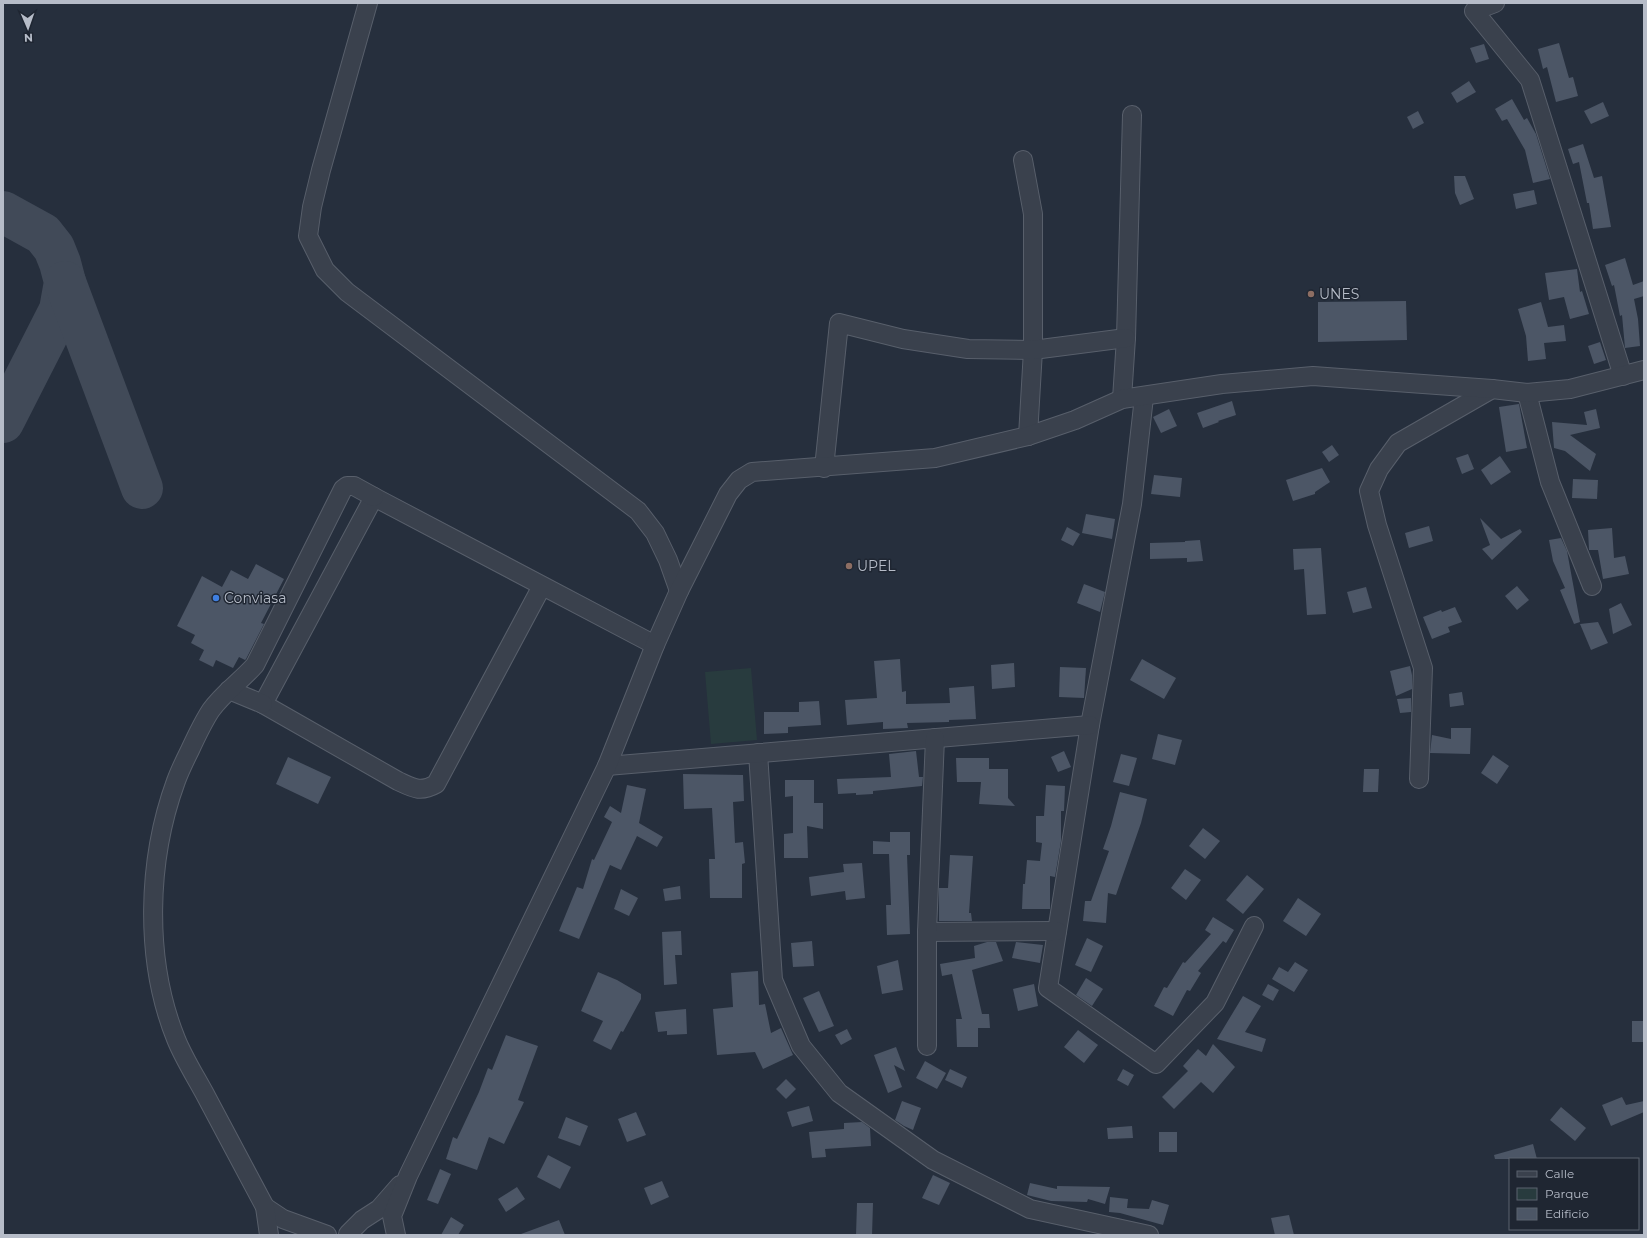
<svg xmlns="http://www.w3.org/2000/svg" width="1647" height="1238" viewBox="0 0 1647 1238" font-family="Montserrat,sans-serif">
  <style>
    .green { fill: #283b3e }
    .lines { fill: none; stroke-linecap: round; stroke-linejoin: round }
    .taxiway { stroke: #414a58; stroke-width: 42 }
    .building { fill: #4c5666 }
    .minor-casing { stroke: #585f6b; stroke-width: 20 }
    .minor { stroke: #3a414d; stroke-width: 18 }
    .education-dot { fill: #8d6e63; stroke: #1f2632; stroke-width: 1.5 }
    .shop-dot { fill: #3f7fe0; stroke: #1f2632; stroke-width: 1.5 }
    .labels { text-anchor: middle; stroke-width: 3; stroke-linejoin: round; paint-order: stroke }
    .poi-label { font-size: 14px; fill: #b6bcc8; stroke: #1f2632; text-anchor: start }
  </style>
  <rect width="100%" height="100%" fill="#262f3d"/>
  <path class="green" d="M751 668 757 740 711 744 705 672Z"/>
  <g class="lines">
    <g class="taxiway">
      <path d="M3 212 43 234 54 248 60 263 65 282 60 310 3 422"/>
      <path d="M65 282 142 488"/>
    </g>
  </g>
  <g class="building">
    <path d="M1559 43 1569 78 1573 77 1578 96 1556 102 1547 67 1543 69 1538 49Z"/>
    <path d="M1484 44 1489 59 1476 63 1470 48Z"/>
    <path d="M1469 81 1476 92 1457 103 1451 93Z"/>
    <path d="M1512 99 1524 120 1527 118 1536 134 1550 179 1533 183 1525 150 1507 119 1502 121 1495 109Z"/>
    <path d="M1603 102 1609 116 1591 124 1584 111Z"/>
    <path d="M1418 111 1424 123 1413 129 1407 117Z"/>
    <path d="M1583 144 1594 178 1602 176 1611 227 1593 229 1589 203H1587L1579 162 1573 164 1568 149Z"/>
    <path d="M1454 176H1465L1474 199 1460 205 1455 193Z"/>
    <path d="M1534 190 1537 204 1516 209 1513 194Z"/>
    <path d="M1625 258 1633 285 1644 281V296L1634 299 1638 319 1640 346 1625 348 1622 315 1620 316 1614 285 1612 286 1605 265Z"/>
    <path d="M1577 269 1580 292 1582 291 1589 314 1570 319 1564 297 1549 300 1545 273Z"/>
    <path d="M1406 301 1407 340 1318 342V302Z"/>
    <path d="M1541 302 1548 327 1564 325 1566 341 1544 343 1546 359 1528 361 1526 336 1518 309Z"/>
    <path d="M1600 342 1606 360 1594 364 1588 346Z"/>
    <path d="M1232 401 1236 415 1218 421 1219 422 1203 428 1197 413Z"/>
    <path d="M1519 404 1527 448 1506 452 1499 407Z"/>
    <path d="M1169 409 1177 426 1161 433 1153 417Z"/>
    <path d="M1596 409 1600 428 1570 435 1596 454 1590 471 1565 451 1554 448 1552 422 1587 425 1584 412Z"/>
    <path d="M1332 445 1339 455 1329 462 1322 452Z"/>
    <path d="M1468 454 1474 469 1462 474 1456 458Z"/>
    <path d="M1500 456 1511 472 1491 485 1481 470Z"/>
    <path d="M1322 468 1330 482 1315 492V494L1293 501 1286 480Z"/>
    <path d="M1154 475 1182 478 1180 497 1151 494Z"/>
    <path d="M1573 479 1598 480 1597 499 1572 498Z"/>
    <path d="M1086 514 1115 519 1112 539 1082 533Z"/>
    <path d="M1480 518 1501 539 1520 529 1522 532 1492 560 1482 549 1490 545Z"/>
    <path d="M1429 526 1433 541 1409 548 1405 533Z"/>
    <path d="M1067 527 1080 534 1073 546 1061 540Z"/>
    <path d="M1612 528 1614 558 1625 556 1629 574 1603 579 1598 550H1589L1588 530Z"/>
    <path d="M1561 538 1567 551 1580 622 1574 624 1560 590 1565 588 1553 561 1549 540Z"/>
    <path d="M1200 540 1203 561 1187 562V558L1150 559V543L1185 542V541Z"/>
    <path d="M1321 548 1326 614 1307 615 1304 569 1294 570 1293 549Z"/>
    <path d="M256 564 284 579 261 623 264 624 246 659 245 660 239 657 233 668 216 660 213 667 199 660 204 650 191 643 195 635 177 626 202 576 222 587 231 570 248 579Z"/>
    <path d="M1084 584 1105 592 1100 612 1077 603Z"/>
    <path d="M1517 586 1529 600 1517 610 1505 596Z"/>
    <path d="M1366 587 1372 608 1353 613 1347 592Z"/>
    <path d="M1621 603 1632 625 1613 634 1609 609Z"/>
    <path d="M1455 607 1462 622 1448 627 1450 632 1432 639 1423 617 1441 610 1442 612Z"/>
    <path d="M1598 622 1608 643 1591 650 1580 624Z"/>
    <path d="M900 659 902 692 906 691V704L950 703 949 688 974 686 976 719 949 720V722L907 723 908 728 883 729V722L847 725 845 700 877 698 874 661Z"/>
    <path d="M1142 659 1176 678 1164 699 1130 680Z"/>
    <path d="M1014 663 1015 687 992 689 991 665Z"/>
    <path d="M1410 666 1412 675V689L1396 696 1390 671Z"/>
    <path d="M1060 667 1086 668 1084 698 1059 697Z"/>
    <path d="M1462 692 1464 705 1450 707 1449 694Z"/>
    <path d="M1411 698V712L1400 713 1397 699Z"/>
    <path d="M819 701 821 725 788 727V733L764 734V712H799V702Z"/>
    <path d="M1451 728H1471L1470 754 1430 753 1432 735 1451 739Z"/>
    <path d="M1158 734 1182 740 1175 765 1152 759Z"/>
    <path d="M916 751 919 777H923L922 786 873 791V794L856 795V793L838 794 837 779 891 777 889 754Z"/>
    <path d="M1064 751 1071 767 1058 772 1051 757Z"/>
    <path d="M1121 754 1137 758 1129 786 1113 782Z"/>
    <path d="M1493 755 1509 766 1497 784 1481 773Z"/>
    <path d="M288 757 331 777 318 804 276 784Z"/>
    <path d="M956 758H989V769H1008V798L1015 806 979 804 981 782H957Z"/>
    <path d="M1364 769H1379L1378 792H1363Z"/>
    <path d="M683 774 743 775 744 801 733 802 735 843 743 842 745 863 742 864V898H710L709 859H715L712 808 684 809Z"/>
    <path d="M785 780H814V803H823V829L807 826 808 858H784V834L793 833V796L785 797Z"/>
    <path d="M627 785 646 789 639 823 663 837 657 847 637 836 621 870 610 865 579 939 559 931 577 887 583 889 592 859 594 860 612 822 604 817 610 806 621 813Z"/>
    <path d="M1046 785 1065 786 1064 811H1061V841L1055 877 1050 876V909H1022L1023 884H1025L1027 860 1040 861 1042 843 1036 842V816H1044Z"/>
    <path d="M1120 792 1147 799 1141 823 1116 895 1108 893 1106 923 1083 921 1085 901H1091L1109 851 1103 849 1111 826Z"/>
    <path d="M1203 828 1220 841 1205 859 1189 846Z"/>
    <path d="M890 832H910V855H907L910 934 887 935 886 905H891L889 854H873V841L890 842Z"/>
    <path d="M950 855 973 856 969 913H971L972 921H939V888H948Z"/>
    <path d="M862 863 865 898 846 900 845 891 811 896 809 877 844 872 843 864Z"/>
    <path d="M1185 869 1201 880 1186 900 1171 888Z"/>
    <path d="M1247 875 1264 889 1243 914 1226 900Z"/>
    <path d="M680 886 681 899 665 901 663 889Z"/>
    <path d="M621 889 638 898 629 916 614 909Z"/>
    <path d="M1298 898 1321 914 1306 936 1283 921Z"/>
    <path d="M1213 917 1234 930 1226 943 1223 941 1198 971 1201 973 1190 991 1187 990 1173 1016 1154 1006 1164 987 1167 988 1183 962 1185 963 1211 934 1205 930Z"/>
    <path d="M681 931 682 955H675L677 984 664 985 662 932Z"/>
    <path d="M1087 938 1103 946 1091 972 1075 965Z"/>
    <path d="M812 941 814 966 793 967 791 943Z"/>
    <path d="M987 942H996L1003 961 972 970 982 1014H989L990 1028H978V1047H957L956 1019H962L952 974 942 976 940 964 975 958 974 946Z"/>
    <path d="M1016 942 1043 945 1040 963 1012 958Z"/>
    <path d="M898 960 903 990 882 994 877 966Z"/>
    <path d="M1295 962 1308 970 1294 992 1272 979 1279 967 1288 972Z"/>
    <path d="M758 971 759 1005 765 1004 771 1033 781 1028 793 1055 763 1069 755 1052 717 1055 713 1009 733 1007 731 973Z"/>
    <path d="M598 972 617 980 641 994V999L623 1032 621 1031 611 1050 593 1041 603 1021 581 1011Z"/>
    <path d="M1086 978 1103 989 1092 1006 1076 995Z"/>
    <path d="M1034 984 1038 1006 1018 1011 1013 989Z"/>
    <path d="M1268 984 1279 990 1273 1001 1262 995Z"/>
    <path d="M819 991 834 1026 819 1032 803 998Z"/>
    <path d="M1243 996 1261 1006 1245 1032 1266 1039 1262 1052 1217 1039Z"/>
    <path d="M686 1009 687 1034 667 1035V1031L658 1032 655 1012Z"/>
    <rect x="1632" y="1021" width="12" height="21"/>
    <path d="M847 1029 852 1039 841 1045 835 1035Z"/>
    <path d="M1078 1030 1098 1045 1084 1063 1064 1047Z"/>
    <path d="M506 1035 538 1046 518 1100 524 1102 504 1144 489 1137 477 1170 446 1159 453 1137 457 1139 479 1092 488 1068 492 1070Z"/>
    <path d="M1213 1044 1235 1067 1213 1093 1201 1082 1174 1109 1162 1097 1188 1071 1183 1066 1198 1049 1206 1056Z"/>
    <path d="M896 1047 905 1071 894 1065 902 1087 888 1093 874 1055Z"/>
    <path d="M925 1061 946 1073 937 1089 916 1078Z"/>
    <path d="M950 1069 967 1077 962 1088 945 1080Z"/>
    <path d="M1123 1069 1134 1075 1128 1086 1117 1080Z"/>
    <path d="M786 1079 796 1089 786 1099 776 1089Z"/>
    <path d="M1622 1097 1626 1105 1644 1101V1112L1611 1126 1602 1105Z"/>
    <path d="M902 1101 921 1108 913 1130 904 1126 895 1120Z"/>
    <path d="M809 1106 813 1121 792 1127 787 1112Z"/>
    <path d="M1561 1107 1586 1128 1575 1141 1550 1120Z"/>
    <path d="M636 1112 646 1135 627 1142 618 1119Z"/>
    <path d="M566 1117 588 1126 580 1146 558 1138Z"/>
    <path d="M862 1122 870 1128 871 1146 825 1149 826 1157 812 1158 809 1132 844 1129V1123Z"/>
    <path d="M1132 1126 1133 1138 1108 1139 1107 1128Z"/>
    <rect x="1159" y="1132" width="18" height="20"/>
    <path d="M1533 1144 1537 1159H1495L1494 1155Z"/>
    <path d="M548 1155 571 1167 560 1189 537 1177Z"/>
    <path d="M440 1169 451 1174 438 1204 427 1200Z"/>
    <path d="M933 1175 950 1183 939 1205 922 1198Z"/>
    <path d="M662 1181 669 1197 651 1205 644 1188Z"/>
    <path d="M1030 1183 1057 1189V1186L1110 1187 1105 1204 1088 1199 1087 1202 1051 1201 1027 1195Z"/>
    <path d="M517 1187 525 1199 506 1212 498 1199Z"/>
    <path d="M1110 1197 1128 1199 1127 1208 1149 1209 1152 1200 1169 1205 1163 1225 1120 1213 1109 1212Z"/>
    <path d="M857 1203H873L872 1235H856Z"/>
    <path d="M1289 1215 1294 1235H1275L1271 1218Z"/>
    <path d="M451 1217 464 1225 458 1235H441Z"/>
    <path d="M559 1220 565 1235H522L521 1234Z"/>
  </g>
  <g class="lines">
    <g class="minor-casing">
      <g id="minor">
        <path d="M368 3 321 170 312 207 308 236 325 270 347 292 638 511 655 533 668 560 679 591"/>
        <path d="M1495 3 1474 11 1530 80 1623 376"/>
        <path d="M1023 160 1033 214V350L1028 436"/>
        <path d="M1527 393 1550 482 1592 586"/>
        <path d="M1144 397 1132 504 1090 725 1048 988 1156 1064 1215 1003 1254 926"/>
        <path d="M1122 399 1126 338 1132 115"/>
        <path d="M824 468 839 323 903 339 968 349 1033 350 1126 338"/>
        <path d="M542 586 436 784C420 793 413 788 398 781L263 704 374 497 655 645"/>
        <path d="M229 690 263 704"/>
        <path d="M758 753 773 980 801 1046 839 1093 933 1160 1030 1209 1149 1235"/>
        <path d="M607 766 1090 725"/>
        <path d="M1419 779 1423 668 1377 525 1369 491 1379 469 1398 443 1492 389"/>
        <path d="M927 932 1057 931"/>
        <path d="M927 1046V932L935 738"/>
        <path d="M265 1207 283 1219 327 1235"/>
        <path d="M348 1234 362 1220 379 1209 400 1185"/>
        <path d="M269 1235 265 1207C246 1171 226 1134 207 1098 197 1079 184 1059 176 1039 144 960 147 860 176 781 180 770 185 760 190 750 196 737 203 722 211 710 223 693 241 681 255 665L343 489 347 486H354L374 497"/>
        <path d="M396 1235 392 1216 408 1176 607 766 655 645 679 591 728 494 739 480 752 472 935 458 1028 436 1075 420 1122 399 1222 384 1313 376 1492 389 1527 393 1570 389 1644 370"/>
      </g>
    </g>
    <use href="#minor" class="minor"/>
  </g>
  <g class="education-dot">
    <circle cx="1311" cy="294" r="4"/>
    <circle cx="849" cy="566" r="4"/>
  </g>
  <circle class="shop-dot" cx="216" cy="598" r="4"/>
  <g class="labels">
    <g class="poi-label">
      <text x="1319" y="299">UNES</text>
      <text x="857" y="571">UPEL</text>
      <text x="224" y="603">Conviasa</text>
    </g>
  </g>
  <rect width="1647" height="1238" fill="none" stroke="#b6bcc8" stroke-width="8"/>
  <rect x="1509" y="1158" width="130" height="72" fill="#1f2632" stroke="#5b626e"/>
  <rect x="1517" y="1171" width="20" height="6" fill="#3a414d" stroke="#5b626e"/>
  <text x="1545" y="1178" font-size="12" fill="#b6bcc8">Calle</text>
  <rect x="1517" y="1188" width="20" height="12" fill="#283b3e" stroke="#5b626e"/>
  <text x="1545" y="1198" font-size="12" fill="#b6bcc8">Parque</text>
  <rect x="1517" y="1208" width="20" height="12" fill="#4c5666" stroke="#5b626e"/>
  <text x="1545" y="1218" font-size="12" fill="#b6bcc8">Edificio</text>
  <g transform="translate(28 28) rotate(178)" stroke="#1f2632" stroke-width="3" paint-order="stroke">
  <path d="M0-3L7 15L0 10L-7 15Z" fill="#b6bcc8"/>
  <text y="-6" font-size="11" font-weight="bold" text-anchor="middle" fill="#b6bcc8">N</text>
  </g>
</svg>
